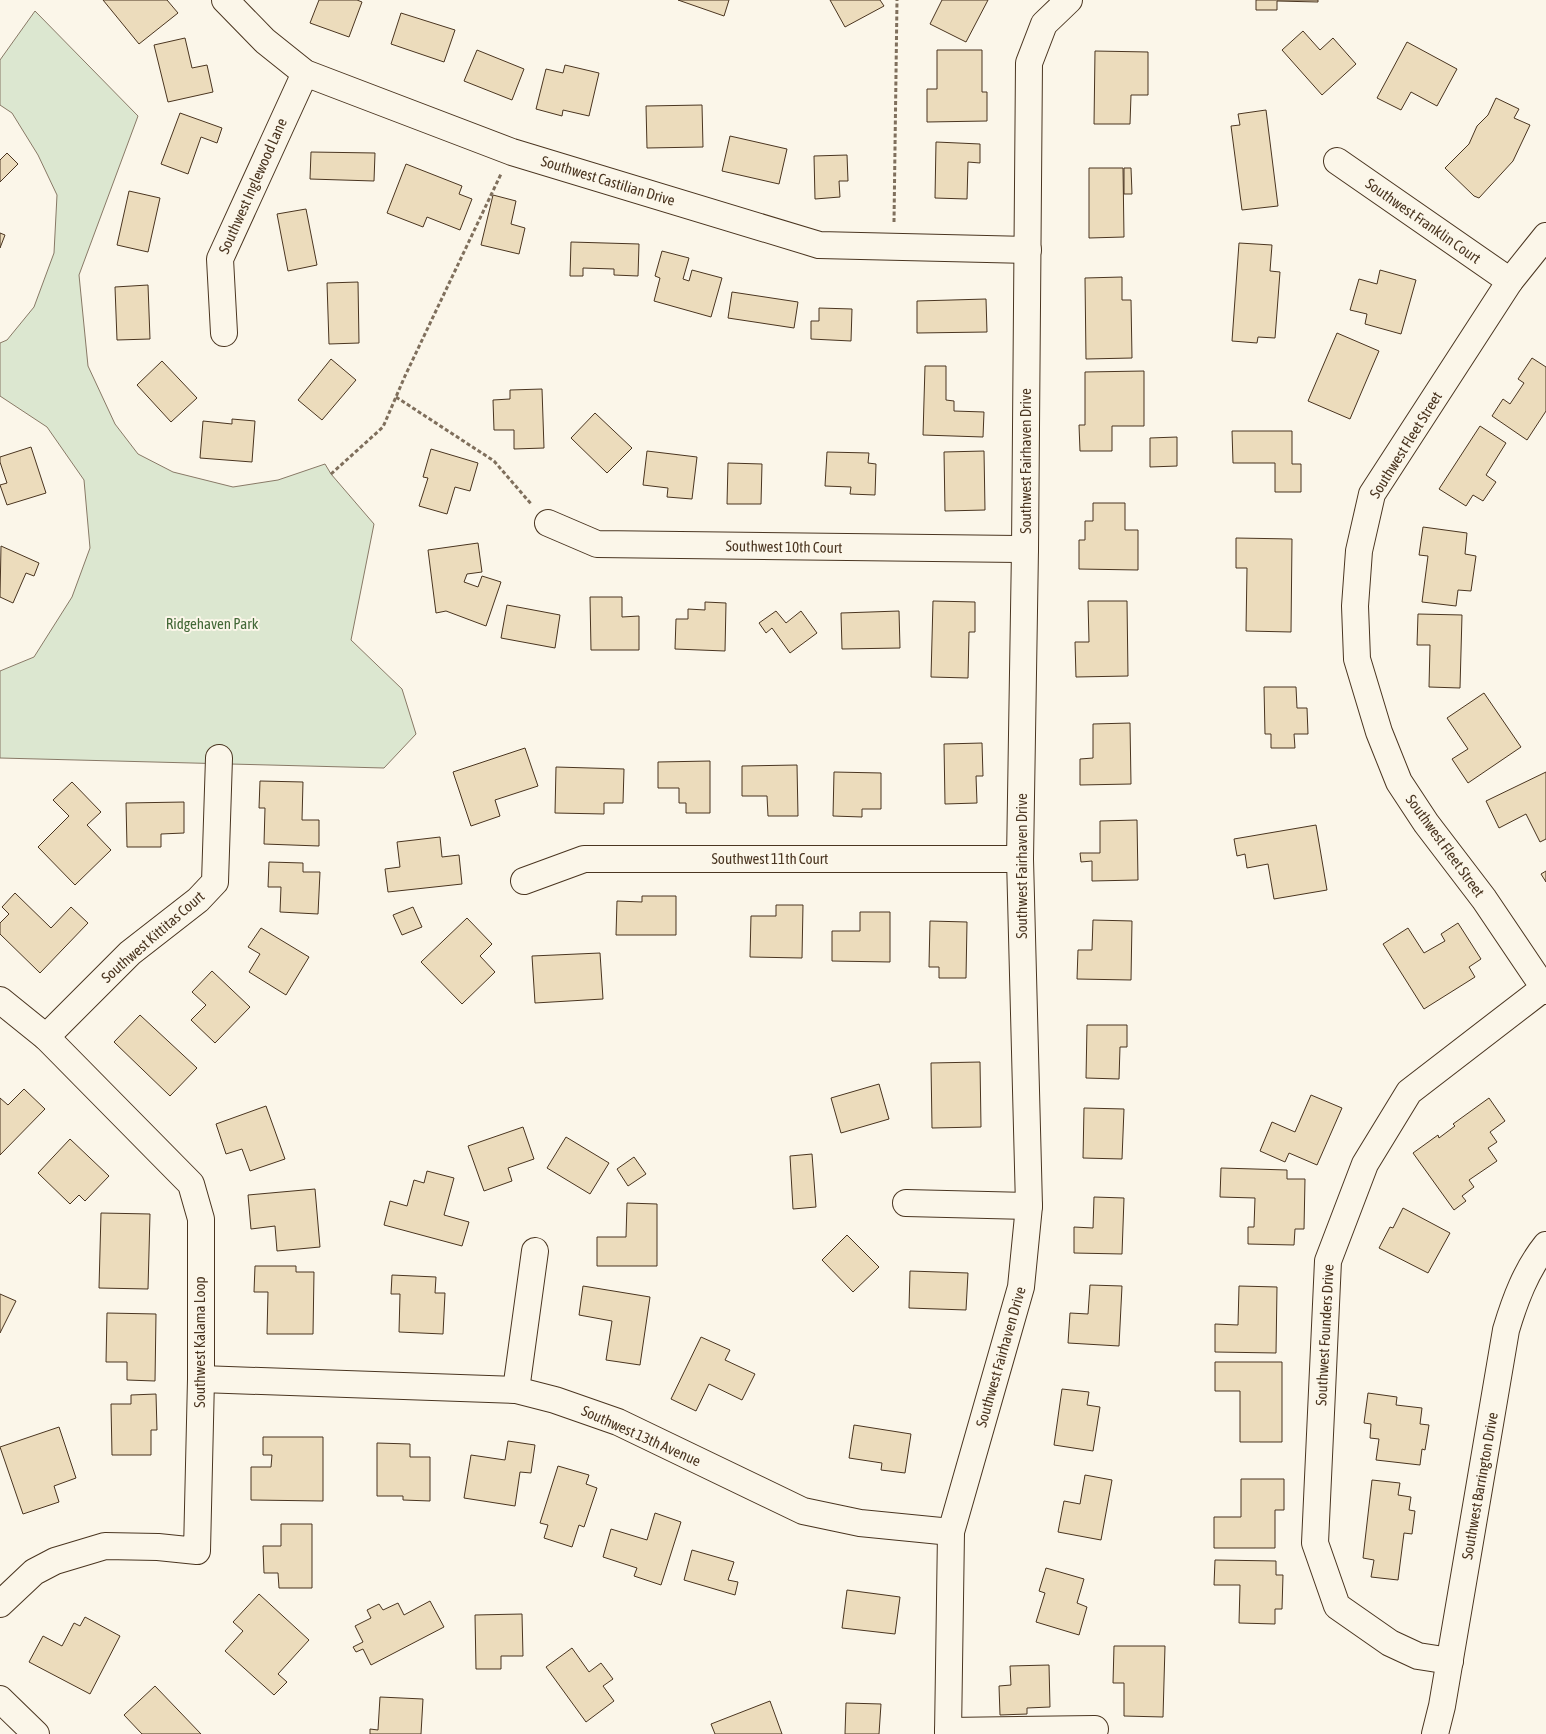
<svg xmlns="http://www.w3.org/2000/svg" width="1546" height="1734" viewBox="0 0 1546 1734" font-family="'Asap Condensed',sans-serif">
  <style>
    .green { fill: #dce7d0; stroke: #887966 }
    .building { fill: #ecdcbc; stroke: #4a3520 }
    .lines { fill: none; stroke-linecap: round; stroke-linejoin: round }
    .minor-casing { stroke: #4a3520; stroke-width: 28 }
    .path { stroke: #7f6f5c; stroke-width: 3; stroke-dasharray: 4 2.5; stroke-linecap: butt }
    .minor { stroke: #fbf6e9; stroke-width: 26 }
    .labels { text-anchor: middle; stroke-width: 4; stroke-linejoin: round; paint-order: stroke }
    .street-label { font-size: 15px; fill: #4a3520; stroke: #fbf6e9 }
    .park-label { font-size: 15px; fill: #436837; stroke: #fbf6e9 }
  </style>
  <rect width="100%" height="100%" fill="#fbf6e9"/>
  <path class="green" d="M35 11 138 116 79 275 88 366 115 424 138 454 173 472 233 487 278 480 325 464 331 474 374 524 351 640 402 689 416 734 384 768 0 758V671L34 657 72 597 90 548 84 480 47 427 0 396V343L7 340 34 307 54 253 57 195 38 155 12 113 0 105V60Z"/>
  <g class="building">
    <path d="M103 0H167L178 13 139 44Z"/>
    <path d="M319 0H357L362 2 349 37 310 23Z"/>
    <path d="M678 0H729L724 16Z"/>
    <path d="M830 0H880L884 6 845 27Z"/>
    <path d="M942 0H988L966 42 930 24Z"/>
    <path d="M1256 0H1318V2L1277 1V10H1256Z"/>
    <path d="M401 13 455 30 444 62 391 44Z"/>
    <path d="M1303 31 1320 50 1333 38 1356 64 1322 95 1282 50Z"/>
    <path d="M185 38 192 68 207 65 213 92 168 102 154 45Z"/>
    <path d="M1407 42 1457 69 1437 106 1411 92 1401 110 1377 98Z"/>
    <path d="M477 50 524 69 512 100 464 81Z"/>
    <path d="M937 50H982V92H987V121L927 122V89H937Z"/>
    <path d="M1095 51 1148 52V95H1131L1130 124H1094Z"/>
    <path d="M565 65 599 73 589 116 563 110 562 116 536 109 546 69 563 73Z"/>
    <path d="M1496 98 1519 109 1514 118 1530 125 1513 161 1479 198 1474 196 1445 168 1469 144 1477 126 1488 115Z"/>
    <path d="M702 105 703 147 647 148 646 106Z"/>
    <path d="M1266 110 1278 206 1242 210 1231 126 1240 125 1238 114Z"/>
    <path d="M180 113 222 128 217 143 201 137 188 174 161 164Z"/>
    <path d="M730 136 787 149 779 184 722 171Z"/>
    <path d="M936 142 980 144V163L968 162 967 199 935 198Z"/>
    <path d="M311 152 375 153 374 181 310 179Z"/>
    <path d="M7 153 18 164 0 182V160Z"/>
    <path d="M847 155 848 181H839L840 197 815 199 814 156Z"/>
    <path d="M406 164 462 186 459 194 472 199 460 230 427 217 423 227 387 213Z"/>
    <path d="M1089 168H1123L1124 237 1089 238Z"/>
    <path d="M1124 168H1131L1132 194H1124Z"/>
    <path d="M129 191 160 198 148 252 117 245Z"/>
    <path d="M493 195 516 201 511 224 525 228 519 254 481 245Z"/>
    <path d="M306 209 317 265 288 271 277 214Z"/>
    <path d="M0 233 5 235 0 248Z"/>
    <path d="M571 242 639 244 638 276 614 275V269L583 268V276H570Z"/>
    <path d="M1239 243 1272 245 1270 271 1280 272 1275 338 1258 337 1257 343 1232 341Z"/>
    <path d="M662 251 689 258 683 279 689 281 692 270 722 278 711 317 654 301 660 278 655 276Z"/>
    <path d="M1380 270 1416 280 1401 334 1365 324 1367 314 1350 310 1359 279 1377 284Z"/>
    <path d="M1122 277V300H1131L1132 358 1086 359 1085 278Z"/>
    <path d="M358 282 359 343 329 344 327 283Z"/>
    <path d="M148 285 150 339 117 340 115 287Z"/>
    <path d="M732 292 798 302 794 328 728 318Z"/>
    <path d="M986 299 987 332 917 333V301Z"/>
    <path d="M819 308 852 309 851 341 811 339V321H819Z"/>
    <path d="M1337 333 1379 351 1350 419 1308 401Z"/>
    <path d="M1532 358 1546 367V411L1527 440 1492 416 1503 399 1510 404 1524 383 1518 379Z"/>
    <path d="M331 359 356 380 322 420 298 400Z"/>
    <path d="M162 361 197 398 171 422 137 385Z"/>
    <path d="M925 366H946V400L954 401V411L984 412 983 437 923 435Z"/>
    <path d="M1144 371V426H1112V451H1080L1079 425H1085V372Z"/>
    <path d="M542 389 544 448 514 449V430H494L493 400 510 399V390Z"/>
    <path d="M595 413 632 448 607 473 571 438Z"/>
    <path d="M232 419 255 421 252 462 200 458 203 421 232 424Z"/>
    <path d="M1480 426 1506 443 1486 475 1496 482 1483 501 1473 495 1466 506 1439 489Z"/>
    <path d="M1232 431H1292V464H1301V492H1275V463H1233Z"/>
    <path d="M1177 437V466L1150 467V438Z"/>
    <path d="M31 447 46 493 7 505 0 485 7 483 0 462V457Z"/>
    <path d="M431 449 478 463 470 491 455 487 447 514 419 506 428 478 423 477Z"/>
    <path d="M647 451 697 457 692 499 667 497 668 488 643 485Z"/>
    <path d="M984 451 985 510 945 511 944 452Z"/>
    <path d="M827 452 869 453 868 463 876 464 875 495 850 494 851 487 825 486Z"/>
    <path d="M728 463 762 464 761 504H727Z"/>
    <path d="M1093 503H1125V530H1138V570L1079 569V540H1085V521H1093Z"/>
    <path d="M1423 527 1467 533 1465 554 1476 556 1471 591 1458 590 1456 606 1422 602 1428 556 1419 555Z"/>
    <path d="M1236 538 1292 539 1291 632 1246 631 1247 568H1236Z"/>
    <path d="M478 543 482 572 467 574 464 582 478 587 482 576 501 582 486 626 446 611 436 613 428 550Z"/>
    <path d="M1 546 39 563 34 576 26 573 13 603 0 597Z"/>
    <path d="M590 597H622V617L639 616V650H591Z"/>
    <path d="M933 601 975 602V632H969L968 678 931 677Z"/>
    <path d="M1088 601H1127L1128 676 1076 677 1075 642H1089Z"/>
    <path d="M705 602 726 603 725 651 675 649 676 619H688V609L705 610Z"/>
    <path d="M507 605 560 615 555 648 501 638Z"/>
    <path d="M776 611 786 623 801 611 817 633 790 653 772 628 766 633 759 623Z"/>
    <path d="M899 611 900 648 842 649 841 613Z"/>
    <path d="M1418 614 1462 615 1460 688 1429 687 1430 645H1417Z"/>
    <path d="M1264 687H1296L1297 708H1307L1308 734H1294L1295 748H1271V734H1265Z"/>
    <path d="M1484 693 1521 747 1468 783 1452 759 1468 749 1447 718Z"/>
    <path d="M1130 723 1131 784 1080 785V759L1093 758V724Z"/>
    <path d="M982 743 983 776H976L977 803 945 804 944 744Z"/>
    <path d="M525 748 538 786 495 800 500 816 471 826 453 772Z"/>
    <path d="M710 761V813H686V803H679V788H658V762Z"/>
    <path d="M797 765 798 816H768L767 796H742V766Z"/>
    <path d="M556 767 624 769 623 803H604V814L555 813Z"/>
    <path d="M834 772 881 773V809H862V817L833 816Z"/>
    <path d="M1546 772V839L1540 842 1526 814 1499 828 1486 801Z"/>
    <path d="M260 781 303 782 302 820H319V846L264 844 265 808H259Z"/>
    <path d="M72 782 101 812 87 825 111 850 75 885 38 847 69 816 53 800Z"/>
    <path d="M184 802V833L161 834V847H127L126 803Z"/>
    <path d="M1137 820 1138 880 1092 881V861L1081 862 1080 853H1100V821Z"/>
    <path d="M1316 825 1327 890 1274 899 1268 864 1247 868 1245 854 1237 856 1234 839Z"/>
    <path d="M440 837 442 857 459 855 462 884 388 892 385 869 400 867 397 842Z"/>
    <path d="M269 862 303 863V872H320L318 914 280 912 281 887H268Z"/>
    <path d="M1546 871V882L1541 874Z"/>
    <path d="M15 893 51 928 71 907 88 923 40 973 0 934V923L9 914 2 907Z"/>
    <path d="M642 896H676V935H616L617 901 642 902Z"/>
    <path d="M776 905H803L802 958 750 957 751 916H776Z"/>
    <path d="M413 907 422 927 402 935 393 915Z"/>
    <path d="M860 912H890V962L832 961V931H860Z"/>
    <path d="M467 918 492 944 480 956 495 972 462 1004 421 962Z"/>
    <path d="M1093 920 1132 921 1131 980 1077 979 1078 950H1092Z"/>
    <path d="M930 921 967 922 966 978H939V967H929Z"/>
    <path d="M1458 923 1481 959 1469 967 1475 977 1424 1009 1383 944 1408 928 1424 953 1445 941 1441 934Z"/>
    <path d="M261 928 309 957 286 995 249 972 260 954 248 947Z"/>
    <path d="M600 953 603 999 535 1003 532 956Z"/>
    <path d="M212 971 250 1007 215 1043 191 1020 206 1005 192 992Z"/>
    <path d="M140 1015 197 1068 170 1096 114 1042Z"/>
    <path d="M1087 1025H1127V1047H1120L1119 1079 1086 1078Z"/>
    <path d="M980 1062 981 1127 932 1128 931 1063Z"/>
    <path d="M879 1084 889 1119 841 1133 831 1098Z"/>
    <path d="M24 1089 45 1109 0 1155V1098L8 1105Z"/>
    <path d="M1311 1095 1342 1108 1317 1165 1289 1153 1285 1162 1260 1151 1272 1122 1295 1132Z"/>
    <path d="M1489 1098 1505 1121 1490 1132 1497 1142 1488 1148 1497 1161 1469 1180 1474 1187 1462 1196 1466 1201 1454 1210 1413 1153 1438 1135 1439 1138 1455 1126 1453 1124Z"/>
    <path d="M266 1106 285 1159 250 1171 242 1149 226 1154 216 1124Z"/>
    <path d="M1084 1108 1124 1109 1122 1159 1083 1158Z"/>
    <path d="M523 1127 534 1159 508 1168 512 1181 484 1191 468 1146Z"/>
    <path d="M566 1137 609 1163 590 1194 547 1168Z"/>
    <path d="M70 1139 109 1176 85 1201 79 1195 70 1204 38 1173Z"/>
    <path d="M812 1154 816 1207 793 1209 790 1156Z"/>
    <path d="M634 1157 646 1174 628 1186 617 1169Z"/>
    <path d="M1221 1168 1287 1170V1179H1305L1304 1229H1295L1294 1245 1248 1244V1227H1254L1255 1198 1220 1197Z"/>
    <path d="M427 1171 454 1178 444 1215 469 1222 462 1246 384 1225 390 1201 407 1206 414 1180 424 1183Z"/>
    <path d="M315 1189 320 1247 277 1251 275 1226 251 1229 248 1195Z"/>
    <path d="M1094 1197 1124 1198 1122 1254 1074 1253V1227L1093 1228Z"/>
    <path d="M627 1203 657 1204V1266H597V1237H626Z"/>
    <path d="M1403 1208 1450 1233 1428 1273 1379 1248 1390 1227 1393 1228Z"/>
    <path d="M101 1213 150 1214 148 1289 99 1288Z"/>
    <path d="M847 1235 879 1267 853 1292 822 1260Z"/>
    <path d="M255 1266H296V1272H314L313 1334H267L268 1292H254Z"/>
    <path d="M910 1271 968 1273 966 1310 909 1308Z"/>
    <path d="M392 1275 436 1277 435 1293H445L443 1334 399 1332 400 1294H391Z"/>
    <path d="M1090 1285 1122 1286 1119 1346 1068 1343 1070 1313 1088 1314Z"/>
    <path d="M583 1286 650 1297 640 1365 606 1360 612 1321 579 1315Z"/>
    <path d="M1239 1286 1277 1287 1276 1353 1215 1352V1324L1238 1325Z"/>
    <path d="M0 1294 16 1301 0 1333Z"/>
    <path d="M107 1313 156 1314 155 1381 127 1380V1362H106Z"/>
    <path d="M701 1337 730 1350 725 1360 755 1374 742 1400 709 1384 696 1411 671 1399Z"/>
    <path d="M1215 1362H1282V1442H1240V1391H1215Z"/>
    <path d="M1062 1389 1089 1392 1087 1405 1100 1407 1093 1451 1054 1445Z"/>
    <path d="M1368 1393 1397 1397 1396 1405 1422 1408 1420 1424 1429 1425 1425 1450 1422 1449 1420 1465 1376 1460 1379 1439 1370 1438 1371 1424 1364 1423Z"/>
    <path d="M156 1394 157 1430H151V1455H112L111 1404H131V1395Z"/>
    <path d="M854 1425 911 1434 905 1473 881 1470 882 1463 849 1458Z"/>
    <path d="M59 1427 76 1478 54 1486 59 1502 23 1514 0 1447Z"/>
    <path d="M263 1437H323V1501L251 1500V1467H271L272 1455H263Z"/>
    <path d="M508 1441 535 1445 531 1473 520 1472 515 1506 464 1498 471 1455 505 1460Z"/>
    <path d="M377 1443 410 1444V1457H430V1501L403 1500V1496H377Z"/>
    <path d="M558 1466 589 1475 586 1484 597 1488 584 1527 579 1525 572 1547 544 1538 548 1525 540 1523Z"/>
    <path d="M1085 1475 1112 1480 1101 1540 1058 1532 1064 1501 1080 1504Z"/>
    <path d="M1241 1479H1284V1510H1275V1548H1214V1517H1241Z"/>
    <path d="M1372 1480 1400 1483 1398 1495 1411 1497 1409 1510 1415 1511 1412 1534 1404 1533 1398 1580 1371 1577 1374 1560 1363 1558Z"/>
    <path d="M655 1513 681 1522 661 1585 634 1576 637 1568 603 1557 611 1529 647 1540Z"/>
    <path d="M281 1524H312V1588H279L278 1573H264L263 1546H281Z"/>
    <path d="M692 1550 734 1562 728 1580 738 1582 735 1595 684 1580Z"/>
    <path d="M1215 1560 1276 1561V1575H1283L1282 1609H1275V1624L1239 1623 1240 1585H1214Z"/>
    <path d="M1046 1568 1084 1579 1077 1603 1087 1607 1079 1635 1036 1622 1045 1593 1039 1591Z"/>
    <path d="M847 1590 900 1597 895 1634 842 1628Z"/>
    <path d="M259 1594 309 1640 278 1674 287 1682 274 1695 225 1651 243 1631 233 1622Z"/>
    <path d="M430 1601 444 1627 371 1665 363 1649 356 1652 353 1647 363 1642 355 1626 371 1618 367 1610 379 1604 383 1610 398 1603 404 1615Z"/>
    <path d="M522 1614 523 1656H501V1669H476L475 1615Z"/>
    <path d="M85 1617 120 1636 90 1694 29 1662 43 1636 62 1646 74 1623 80 1626Z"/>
    <path d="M1114 1646H1165L1163 1717 1124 1716V1683H1113Z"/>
    <path d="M572 1648 589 1672 601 1663 613 1679 603 1686 614 1701 586 1722 546 1667Z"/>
    <path d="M1049 1665 1050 1707 1027 1708V1714L1000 1715 999 1686 1011 1685 1010 1666Z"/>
    <path d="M155 1686 201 1734H142L124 1715Z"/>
    <path d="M380 1697 423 1699 421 1734H370V1729L378 1730Z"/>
    <path d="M770 1701 782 1734H715L711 1724Z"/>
    <path d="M846 1703 881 1704 879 1734H845Z"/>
  </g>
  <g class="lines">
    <g class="minor-casing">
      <g id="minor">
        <path d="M225 0 265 41 305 73 512 152 819 245 1028 250"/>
        <path d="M1337 161 1510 281"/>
        <path d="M1546 236 1510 281 1372 494 1359 551 1355 606 1357 659 1379 732 1399 782 1426 823 1484 899 1546 991"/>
        <path d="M224 333 220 259 305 73"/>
        <path d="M548 523 597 544 1025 549"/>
        <path d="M524 881 584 859H1020"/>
        <path d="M0 1000 46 1037 191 1184 201 1219V1379L197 1551 158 1547 105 1546 55 1561 34 1572 0 1604"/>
        <path d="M46 1037 130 953 198 900 215 882 219 758"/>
        <path d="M906 1203 1029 1206"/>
        <path d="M201 1379 516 1390 555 1400 618 1422 803 1511 860 1523 951 1532"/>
        <path d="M516 1390 535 1251"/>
        <path d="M1450 1661 1418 1656 1390 1643 1337 1606 1315 1543 1328 1261 1365 1164 1409 1092 1544 988"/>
        <path d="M0 1699 36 1734"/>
        <path d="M948 1731 1095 1729"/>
        <path d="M948 1734 951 1532 1021 1287 1029 1206 1020 859 1025 549 1029 63 1044 24 1069 0"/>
        <path d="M1435 1734 1442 1706 1506 1330C1515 1300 1526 1270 1546 1245"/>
      </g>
    </g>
    <g class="path">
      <path d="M894 222 897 0"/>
      <path d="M396 397 494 461 532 505"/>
      <path d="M331 474 383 427 405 376 501 174"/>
    </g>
    <use href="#minor" class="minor"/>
  </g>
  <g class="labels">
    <g class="street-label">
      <text transform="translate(608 181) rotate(17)" y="5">Southwest Castilian Drive</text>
      <text transform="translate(253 186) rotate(-66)" y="5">Southwest Inglewood Lane</text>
      <text transform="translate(1423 221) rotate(35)" y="5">Southwest Franklin Court</text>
      <text transform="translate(1406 445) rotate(-58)" y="5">Southwest Fleet Street</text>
      <text transform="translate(1026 461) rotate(-90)" y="5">Southwest Fairhaven Drive</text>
      <text transform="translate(784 547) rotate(1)" y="5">Southwest 10th Court</text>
      <text transform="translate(1445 846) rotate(54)" y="5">Southwest Fleet Street</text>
      <text x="770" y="864">Southwest 11th Court</text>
      <text transform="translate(1022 866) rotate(-90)" y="5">Southwest Fairhaven Drive</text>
      <text transform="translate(153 937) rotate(-41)" y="5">Southwest Kittitas Court</text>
      <text transform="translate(1325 1335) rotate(-87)" y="5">Southwest Founders Drive</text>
      <text transform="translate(200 1342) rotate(-90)" y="5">Southwest Kalama Loop</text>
      <text transform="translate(1001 1357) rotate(-74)" y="5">Southwest Fairhaven Drive</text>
      <text transform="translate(641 1436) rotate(24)" y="5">Southwest 13th Avenue</text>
      <text transform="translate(1480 1486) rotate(-80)" y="5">Southwest Barrington Drive</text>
    </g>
    <g class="park-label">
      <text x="212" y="629">Ridgehaven Park</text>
    </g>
  </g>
</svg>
